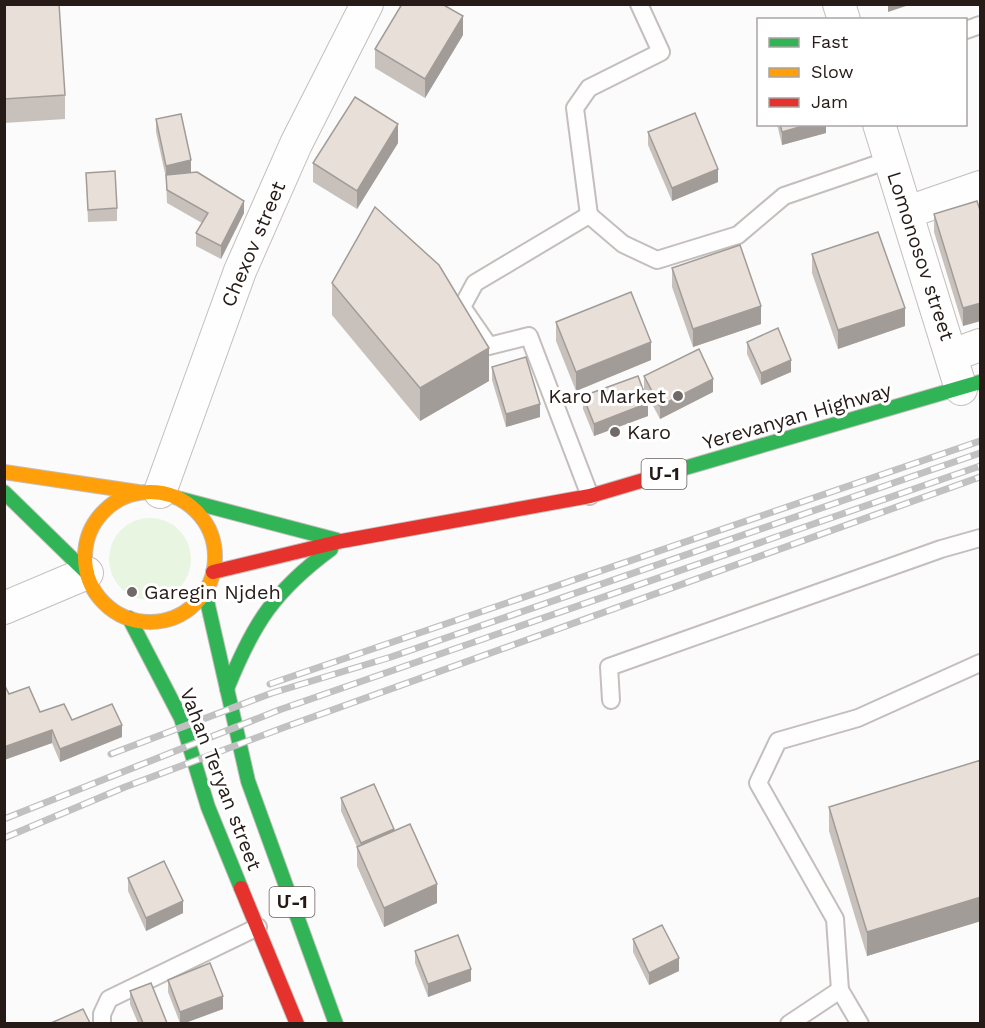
<svg xmlns="http://www.w3.org/2000/svg" width="985" height="1028" viewBox="0 0 985 1028" font-family="'Work Sans','Noto Sans Armenian',sans-serif">
  <style>
    .green { fill: #e7f5e1 }
    .lines { fill: none; stroke-linecap: round; stroke-linejoin: round }
    .lane-casing { stroke: #c4bebc; stroke-width: 20 }
    .street-casing { stroke: #c4bebc; stroke-width: 34 }
    .fast-casing { stroke: #c4bebc; stroke-width: 16 }
    .slow-casing { stroke: #c4bebc; stroke-width: 16 }
    .jam-casing { stroke: #c4bebc; stroke-width: 16 }
    .lane { stroke: #fefefe; stroke-width: 16 }
    .street { stroke: #fefefe; stroke-width: 32 }
    .fast { stroke: #30b455; stroke-width: 14 }
    .slow { stroke: #ff9f0a; stroke-width: 14 }
    .jam { stroke: #e5322d; stroke-width: 14 }
    .rail-casing { stroke: #c2c1c1; stroke-width: 7 }
    .rail { stroke: #fff; stroke-width: 4.5; stroke-dasharray: 14; stroke-linecap: butt }
    .wall { fill: #c8c0bb }
    .shaded-wall { fill: #a29c98 }
    .building { fill: #e8dfd9; stroke: #a29c98; stroke-width: 1.5 }
    .poi-dot { fill: #716967; stroke: #fff; stroke-width: 2 }
    .labels { text-anchor: middle; stroke-width: 6; stroke-linejoin: round; paint-order: stroke }
    .shield { fill: #fff; stroke: #685f5d; stroke-width: 1.5 }
    .shield-label { font-size: 18px; font-weight: bold; fill: #271b17 }
    .street-label { font-size: 20px; fill: #271b17; stroke: #fff }
    .poi-label { font-size: 20px; fill: #271b17; stroke: #fff; text-anchor: start }
  </style>
  <rect width="100%" height="100%" fill="#fbfbfb"/>
  <circle class="green" cx="150" cy="559" r="41"/>
  <g class="lines">
    <g class="lane-casing">
      <g id="lane">
        <path d="M966 30 980 25"/>
        <path d="M589 215 575 108 589 88 661 52 639 4"/>
        <path d="M590 496 529 336 489 346 462 307 475 283 589 215 623 244 657 260 738 235 784 196 889 160"/>
        <path d="M611 700 609 667 941 549 980 538"/>
        <path d="M102 1024V1014L109 999 258 927"/>
        <path d="M789 1024 840 990"/>
        <path d="M860 1024 840 990 835 919 758 783 778 741 858 718 980 663"/>
      </g>
    </g>
    <g class="street-casing">
      <g id="street">
        <path d="M839 4 844 20"/>
        <path d="M879 124 961 389"/>
        <path d="M908 212 980 187"/>
        <path d="M953 355 980 345"/>
        <path d="M160 492 240 271 296 144 367 4"/>
        <path d="M4 608 87 573"/>
      </g>
    </g>
    <g class="fast-casing">
      <g id="fast">
        <path d="M671 472 980 382"/>
        <path d="M4 492 87 573"/>
        <path d="M181 499 337 540"/>
        <path d="M205 592 248 781 336 1024"/>
        <path d="M129 618 181 718 208 807 241 888"/>
        <path d="M227 689C253 624 274 591 331 549"/>
      </g>
    </g>
    <g class="slow-casing">
      <g id="slow">
        <path d="M4 472 138 492"/>
        <circle cx="150" cy="557" r="65"/>
      </g>
    </g>
    <g class="jam-casing">
      <g id="jam">
        <path d="M213 572 342 541 590 496 671 472"/>
        <path d="M241 888 297 1024"/>
      </g>
    </g>
    <use href="#lane" class="lane"/>
    <use href="#street" class="street"/>
    <use href="#fast" class="fast"/>
    <use href="#slow" class="slow"/>
    <use href="#jam" class="jam"/>
    <g class="rail-casing">
      <g id="rail">
        <path d="M270 684 980 441"/>
        <path d="M111 754 272 693 391 657 980 453"/>
        <path d="M4 819 279 710 980 466"/>
        <path d="M4 838 125 787 285 727 980 477"/>
      </g>
    </g>
    <use href="#rail" class="rail"/>
  </g>
  <g class="wall">
    <path d="M4 4 65 95V119L4 123Z"/>
    <path d="M463 35 425 98 375 68V49Z"/>
    <path d="M156 119 191 173 244 213 221 259 196 246V233L202 223 167 203 166 178 156 132Z"/>
    <path d="M777 124H826V133L782 145Z"/>
    <path d="M648 132 718 182 672 201 648 145Z"/>
    <path d="M398 143 357 209 313 182V163Z"/>
    <path d="M86 173 117 208V221L88 222Z"/>
    <path d="M977 201 963 326 934 232V214Z"/>
    <path d="M812 254 905 326 838 349 812 273Z"/>
    <path d="M672 268 761 324 693 347 672 287Z"/>
    <path d="M332 283 489 381 420 421 332 315Z"/>
    <path d="M556 322 651 360 576 391 556 341Z"/>
    <path d="M747 342 791 372 761 385 747 354Z"/>
    <path d="M492 367 540 417 506 427 492 380Z"/>
    <path d="M644 376 713 392 660 419 644 389Z"/>
    <path d="M583 396 648 416 594 436 583 409Z"/>
    <path d="M4 684 9 694 40 712 72 720 122 737 60 762 52 743 4 760Z"/>
    <path d="M981 760V921L867 956 829 831V807Z"/>
    <path d="M341 798 394 831 437 903 384 927 357 866V847L341 811Z"/>
    <path d="M128 878 183 913 146 931 128 891Z"/>
    <path d="M633 939 679 971 649 985 633 952Z"/>
    <path d="M415 951 471 981 428 997 415 963Z"/>
    <path d="M168 980 223 1009 185 1023H180L168 992Z"/>
    <path d="M130 991 167 1023H138L130 1004Z"/>
  </g>
  <g class="shaded-wall">
    <path d="M888 4H912L888 12Z"/>
    <path d="M463 16V35L425 98V79Z"/>
    <path d="M398 124V143L357 209V191Z"/>
    <path d="M810 124H826V133L782 145V132Z"/>
    <path d="M191 160V173L166 178V166Z"/>
    <path d="M718 169V182L672 201V188Z"/>
    <path d="M244 201V213L221 259V246Z"/>
    <path d="M981 303V321L963 326V308Z"/>
    <path d="M761 306V324L693 347V329Z"/>
    <path d="M905 308V326L838 349V330Z"/>
    <path d="M651 342V360L576 391V372Z"/>
    <path d="M489 348V381L420 421V388Z"/>
    <path d="M791 360V372L761 385V373Z"/>
    <path d="M713 379V392L660 419V406Z"/>
    <path d="M648 403V416L594 436V424Z"/>
    <path d="M540 404V417L506 427V414Z"/>
    <path d="M122 725V737L60 762V749Z"/>
    <path d="M52 730V743L4 760V747Z"/>
    <path d="M394 829V842L361 856V843Z"/>
    <path d="M437 884V903L384 927V908Z"/>
    <path d="M981 897V921L867 956V932Z"/>
    <path d="M183 901V913L146 931V918Z"/>
    <path d="M679 958V971L649 985V973Z"/>
    <path d="M471 969V981L428 997V984Z"/>
    <path d="M223 996V1009L185 1023H180V1012Z"/>
  </g>
  <g class="building">
    <path d="M4 4H59L65 95 4 99Z"/>
    <path d="M402 4H442L463 16 425 79 375 49Z"/>
    <path d="M355 97 398 124 357 191 313 163Z"/>
    <path d="M695 113 718 169 672 188 648 132Z"/>
    <path d="M181 114 191 160 166 166 156 119Z"/>
    <path d="M780 124H810L782 132Z"/>
    <path d="M115 171 117 208 88 210 86 173Z"/>
    <path d="M197 172 244 201 221 246 196 233 208 213 167 190 166 175Z"/>
    <path d="M977 201 981 213V303L963 308 934 214Z"/>
    <path d="M375 207 439 265 489 348 420 388 332 283Z"/>
    <path d="M878 232 905 308 838 330 812 254Z"/>
    <path d="M740 245 761 306 693 329 672 268Z"/>
    <path d="M631 292 651 342 576 372 556 322Z"/>
    <path d="M778 328 791 360 761 373 747 342Z"/>
    <path d="M699 349 713 379 660 406 644 376Z"/>
    <path d="M526 357 540 404 506 414 492 367Z"/>
    <path d="M638 376 648 403 594 424 583 396Z"/>
    <path d="M4 684 9 694 29 687 40 712 64 704 72 720 112 704 122 725 60 749 52 730 4 747Z"/>
    <path d="M981 760V897L867 932 829 807Z"/>
    <path d="M374 784 394 829 361 843 341 798Z"/>
    <path d="M410 824 437 884 384 908 357 847Z"/>
    <path d="M164 861 183 901 146 918 128 878Z"/>
    <path d="M662 925 679 958 649 973 633 939Z"/>
    <path d="M458 935 471 969 428 984 415 951Z"/>
    <path d="M210 963 223 996 180 1012 168 980Z"/>
    <path d="M151 983 167 1023H143L130 991Z"/>
    <path d="M83 1009 90 1023H51Z"/>
  </g>
  <g class="poi-dot">
    <circle cx="678" cy="396" r="6"/>
    <circle cx="615" cy="432" r="6"/>
    <circle cx="132" cy="592" r="6"/>
  </g>
  <g class="labels">
    <g class="shield">
      <rect x="641.5" y="459" width="45" height="30" rx="4.5"/>
      <rect x="269.5" y="887" width="45" height="30" rx="4.5"/>
    </g>
    <g class="shield-label">
      <text x="664" y="480">Մ-1</text>
      <text x="292" y="908">Մ-1</text>
    </g>
    <g class="street-label">
      <text transform="translate(253 244) rotate(-67)" y="7">Chexov street</text>
      <text transform="translate(921 256) rotate(72)" y="7">Lomonosov street</text>
      <text transform="translate(797 416) rotate(-16)" y="7">Yerevanyan Highway</text>
      <text transform="translate(221 779) rotate(69)" y="7">Vahan Teryan street</text>
    </g>
    <g class="poi-label">
      <text x="666" y="403" text-anchor="end">Karo Market</text>
      <text x="627" y="439">Karo</text>
      <text x="144" y="599">Garegin Njdeh</text>
    </g>
  </g>
  <rect width="985" height="1028" fill="none" stroke="#271b17" stroke-width="12"/>
  <rect x="757" y="18" width="210" height="108" fill="#ffffff" stroke="#a9a4a2" stroke-width="1.5"/>
  <rect x="769" y="38" width="30" height="9" fill="#30b455" stroke="#a9a4a2" stroke-width="1.5"/>
  <text x="811" y="48" font-size="18" fill="#271b17">Fast</text>
  <rect x="769" y="68" width="30" height="9" fill="#ff9f0a" stroke="#a9a4a2" stroke-width="1.5"/>
  <text x="811" y="78" font-size="18" fill="#271b17">Slow</text>
  <rect x="769" y="98" width="30" height="9" fill="#e5322d" stroke="#a9a4a2" stroke-width="1.5"/>
  <text x="811" y="108" font-size="18" fill="#271b17">Jam</text>
</svg>
